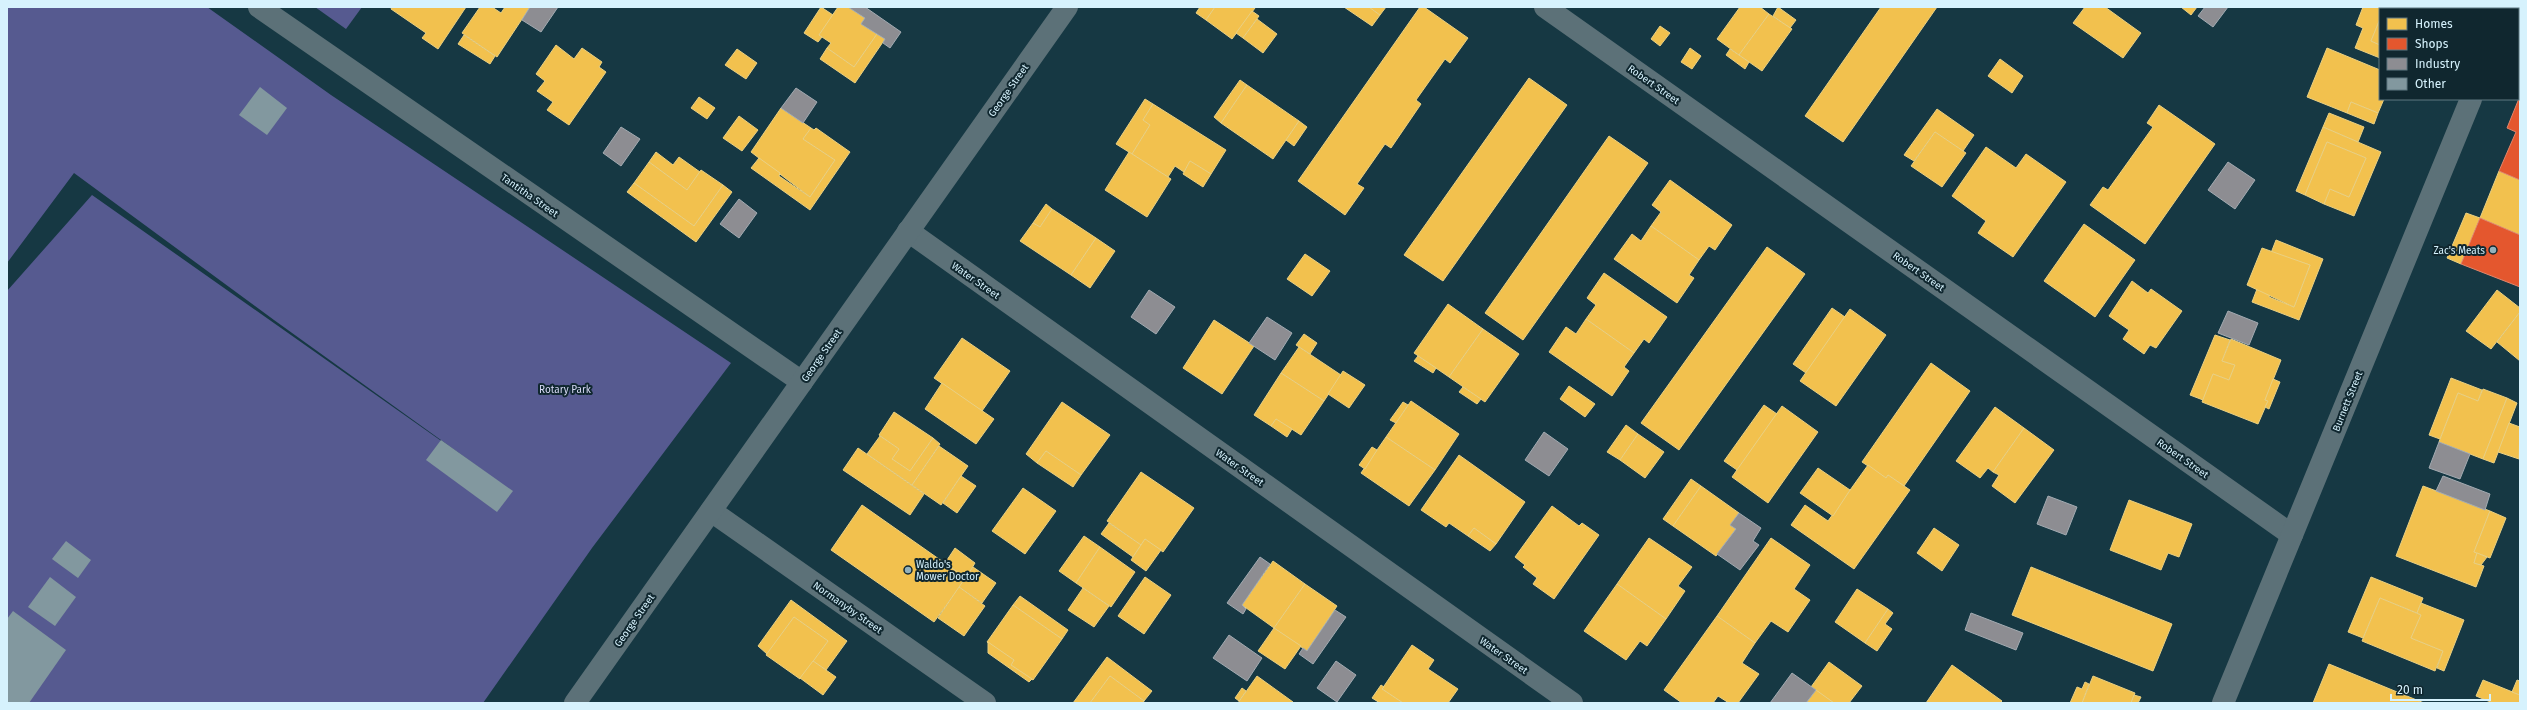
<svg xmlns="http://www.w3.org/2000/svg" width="2527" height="710" font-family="'Fira Sans',sans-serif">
	<rect width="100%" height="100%" fill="#163843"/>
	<g fill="#565a90">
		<polygon points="7,7 207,7 331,95 731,363 592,548 483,703 7,703 7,291 92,195 491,476 274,320 74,173 7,263"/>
		<polygon points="315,7 362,7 346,29"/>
	</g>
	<g fill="#f2c14e" stroke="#ead082">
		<polygon points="392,7 466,7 438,49 422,38 426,33 391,9"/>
		<polygon points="480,7 492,7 501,13 505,7 530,7 497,57 462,33"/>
		<polygon points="821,7 833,15 819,35 822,37 818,42 804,33"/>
		<polygon points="838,7 848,7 865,18 861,24 877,34 854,67 827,48 831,43 819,35"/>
		<polygon points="1200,7 1215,7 1206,20 1196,13"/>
		<polygon points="1215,7 1253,7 1255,8 1232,39 1206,20"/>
		<polygon points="1344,7 1369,7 1380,15 1372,26"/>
		<polygon points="1369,7 1386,7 1380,15"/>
		<polygon points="1420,7 1424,7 1468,38 1450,63 1445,59 1416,100 1421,104 1391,148 1385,144 1357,184 1364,188 1345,215 1298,181"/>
		<polygon points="1740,7 1760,7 1769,14 1739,55 1717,39"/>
		<polygon points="1778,7 1796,20 1790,28 1773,16"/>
		<polygon points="1881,7 1937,7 1843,142 1805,116"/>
		<polygon points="2085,7 2105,7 2141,33 2123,58 2073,23"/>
		<polygon points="2181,7 2197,7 2191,15"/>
		<polygon points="2363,7 2385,7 2380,9 2380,19 2371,41 2380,45 2380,58 2355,48 2363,28 2356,25"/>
		<polygon points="2407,7 2430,7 2429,9 2406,9"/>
		<polygon points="1252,11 1259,16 1243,38 1236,33"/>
		<polygon points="1769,14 1792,29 1762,71 1739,55"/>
		<polygon points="1257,19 1277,34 1263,53 1243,38"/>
		<polygon points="2380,19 2380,45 2371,41"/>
		<polygon points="1660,26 1670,33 1660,46 1651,39"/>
		<polygon points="877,34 885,39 855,83 820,59 827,48 854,67"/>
		<polygon points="464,35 495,56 490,64 458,44"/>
		<polygon points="556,45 574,59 582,48 602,62 599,67 606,72 569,125 547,110 553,102 537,91 545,81 536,74"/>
		<polygon points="1690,48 1701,56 1692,69 1681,62"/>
		<polygon points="2327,48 2380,70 2380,99 2384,99 2378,113 2351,102 2347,113 2307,97"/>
		<polygon points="737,49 757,63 746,79 725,65"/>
		<polygon points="1730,49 1749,62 1745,69 1726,55"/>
		<polygon points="2000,59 2023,76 2012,93 1988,76"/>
		<polygon points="1529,78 1567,105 1443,281 1404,255"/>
		<polygon points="1240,80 1247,85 1221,123 1214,117"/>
		<polygon points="1247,85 1299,121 1273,159 1221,123"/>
		<polygon points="699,97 715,108 707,119 691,108"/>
		<polygon points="1145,99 1153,104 1143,120 1150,125 1132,154 1116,144"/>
		<polygon points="2351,102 2378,113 2374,124 2347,113"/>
		<polygon points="1153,104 1226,150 1211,174 1190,161 1184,172 1175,166 1168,177 1132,154 1150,125 1143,120"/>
		<polygon points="2159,105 2215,144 2145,244 2090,205 2103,187 2108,190 2153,127 2147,123"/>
		<polygon points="781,108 811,128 803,139 835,160 810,197 751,152"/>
		<polygon points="1937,109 1974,135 1963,151 1935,132 1914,161 1904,155"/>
		<polygon points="2329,113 2364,127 2358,142 2323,127"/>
		<polygon points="739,116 758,130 742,151 723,138"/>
		<polygon points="1299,121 1307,127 1294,146 1286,140"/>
		<polygon points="2323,127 2381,152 2354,216 2324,204 2330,189 2349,197 2366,158 2327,142 2305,195 2296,191"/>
		<polygon points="811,128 814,130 816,128 850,152 810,210 751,168 759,158 780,173 779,176 810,197 835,160 803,139"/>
		<polygon points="1935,132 1966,153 1942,187 1911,166"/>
		<polygon points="1609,136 1648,163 1523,340 1485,313"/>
		<polygon points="2327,142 2366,158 2349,197 2330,189 2324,204 2305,195"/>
		<polygon points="1986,147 2016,168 2026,154 2066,182 2013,257 1978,233 1986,221 1952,196"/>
		<polygon points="656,152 673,165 679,157 700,172 687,190 649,162"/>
		<polygon points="1129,152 1171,179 1147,217 1105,190"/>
		<polygon points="1190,161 1211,174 1203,187 1183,174"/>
		<polygon points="649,162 687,190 701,170 723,185 694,226 634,183"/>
		<polygon points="2499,171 2520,180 2520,235 2480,218"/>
		<polygon points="1670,180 1732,225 1715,250 1709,246 1699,260 1651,226 1661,212 1652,205"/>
		<polygon points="634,183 694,226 723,185 732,192 696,242 627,192"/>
		<polygon points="1046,204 1052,209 1040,227 1033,223"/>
		<polygon points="1052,209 1096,238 1071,275 1020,241 1033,223 1040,227"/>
		<polygon points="2466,213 2480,218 2461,264 2447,258"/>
		<polygon points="2084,224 2135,260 2095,317 2044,281"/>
		<polygon points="1651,226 1699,260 1689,275 1694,278 1677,303 1614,259 1632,234 1641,241"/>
		<polygon points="1096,238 1115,251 1090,288 1071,275"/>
		<polygon points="2276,240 2323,259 2299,320 2252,302 2257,289 2270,294 2269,297 2294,307 2310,265 2271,253"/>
		<polygon points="1767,247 1805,274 1679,450 1641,423"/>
		<polygon points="2262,248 2310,265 2294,307 2247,285"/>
		<polygon points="1305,254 1330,271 1312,296 1287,279"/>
		<polygon points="1604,273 1667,317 1649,343 1644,339 1634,353 1586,319 1596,305 1587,298"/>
		<polygon points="2132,281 2148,293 2151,289 2182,311 2156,348 2150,345 2144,354 2123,339 2129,330 2109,316"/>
		<polygon points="2497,290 2520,308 2520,312 2491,349 2466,331"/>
		<polygon points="1448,304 1483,329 1449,377 1414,353"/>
		<polygon points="1832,308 1845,317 1806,373 1793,364"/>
		<polygon points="1850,309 1886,335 1836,406 1800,381"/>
		<polygon points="2520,312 2520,361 2497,342"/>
		<polygon points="1586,319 1634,353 1624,367 1629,371 1612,396 1549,352 1566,327 1576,334"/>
		<polygon points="1214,320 1254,346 1222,394 1183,368"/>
		<polygon points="1483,329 1519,354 1485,402 1449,377"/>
		<polygon points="1304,334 1317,343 1310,354 1296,345"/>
		<polygon points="2215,335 2230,340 2222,361 2235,365 2229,380 2213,374 2203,400 2190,395"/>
		<polygon points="962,338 1010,371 982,411 934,378"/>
		<polygon points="2231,339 2281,360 2265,400 2268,401 2258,424 2202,402 2213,374 2229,380 2235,365 2222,361"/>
		<polygon points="1299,347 1341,375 1324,401 1281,373"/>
		<polygon points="1418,356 1436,368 1433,373 1414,361"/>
		<polygon points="1931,363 1970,391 1904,486 1888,475 1886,478 1862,462"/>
		<polygon points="1343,371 1365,385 1349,408 1328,394"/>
		<polygon points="1281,373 1324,401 1301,435 1276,419 1271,426 1254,415"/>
		<polygon points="2451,378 2482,390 2478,401 2458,393 2440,439 2429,435"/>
		<polygon points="2273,379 2280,382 2269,409 2265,407 2268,401 2265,400"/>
		<polygon points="942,383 994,419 976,444 925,409"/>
		<polygon points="1569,386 1595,404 1585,417 1560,399"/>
		<polygon points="1463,387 1481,399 1477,404 1459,392"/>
		<polygon points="2483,389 2507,398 2483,459 2439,442 2458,393 2478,401"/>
		<polygon points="2507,398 2517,403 2494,463 2483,459"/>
		<polygon points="1411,401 1459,434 1435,470 1386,437"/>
		<polygon points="1062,402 1110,435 1081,475 1046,451 1037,463 1026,454"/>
		<polygon points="1403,402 1408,405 1396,423 1390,420"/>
		<polygon points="1764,405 1777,414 1737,470 1724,461"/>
		<polygon points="1782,406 1818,432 1768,503 1732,477"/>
		<polygon points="1995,407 2024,428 1993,472 1988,468 1980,478 1956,461"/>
		<polygon points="894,412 933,438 910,471 892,459 899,449 879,435"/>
		<polygon points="1276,419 1292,429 1287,437 1271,426"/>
		<polygon points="2509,423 2520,427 2519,459 2498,452"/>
		<polygon points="1626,425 1638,434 1620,460 1607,452"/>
		<polygon points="2024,428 2054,450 2015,503 1992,486 1999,475 1993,472"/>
		<polygon points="1638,434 1664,452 1645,478 1620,460"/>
		<polygon points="880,436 899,449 892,459 910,471 933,438 940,444 912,485 867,454"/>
		<polygon points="1386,437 1435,470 1409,506 1361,473"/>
		<polygon points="939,446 968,466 941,505 912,485"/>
		<polygon points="1372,447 1377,450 1365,469 1359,465"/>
		<polygon points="858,448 924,494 910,515 843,470"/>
		<polygon points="1046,451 1081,475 1073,487 1037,463"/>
		<polygon points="1459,455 1525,502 1496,544 1474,528 1468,536 1449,523 1446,527 1421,510"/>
		<polygon points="1868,465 1886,478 1888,475 1910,490 1854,569 1791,525 1805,505 1828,521"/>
		<polygon points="1818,468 1850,490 1833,516 1800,493"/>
		<polygon points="1141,472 1194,508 1163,552 1145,539 1141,545 1107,521"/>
		<polygon points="961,476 976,486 957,513 943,503"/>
		<polygon points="1691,479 1701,486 1673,526 1663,519"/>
		<polygon points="1701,486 1739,513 1730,525 1736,529 1716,556 1673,526"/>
		<polygon points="2423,486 2490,511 2474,552 2477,553 2474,563 2484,566 2476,587 2396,556"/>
		<polygon points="1023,488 1056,511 1025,554 992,531"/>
		<polygon points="2129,500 2192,524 2179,557 2168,553 2161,570 2110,550"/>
		<polygon points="862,505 966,578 934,622 831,550"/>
		<polygon points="1552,506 1579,526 1582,523 1599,535 1554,599 1533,584 1537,578 1523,567 1525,565 1515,557"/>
		<polygon points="2490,511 2506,518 2490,558 2474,552"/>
		<polygon points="1109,523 1141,545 1133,557 1101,534"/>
		<polygon points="1474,528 1496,544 1490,551 1468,536"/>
		<polygon points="1934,528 1959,545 1942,571 1917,553"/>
		<polygon points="1084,536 1100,547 1076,583 1059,571"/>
		<polygon points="1649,538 1692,567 1678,586 1685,591 1666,619 1617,584"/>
		<polygon points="1771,538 1810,565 1794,589 1810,600 1788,632 1771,621 1755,643 1717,616"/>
		<polygon points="1145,539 1161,550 1146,571 1131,560"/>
		<polygon points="1100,547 1135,572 1111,607 1076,583"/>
		<polygon points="955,548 975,563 966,578 945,563"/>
		<polygon points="2477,553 2487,557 2481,565 2474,563"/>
		<polygon points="1273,561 1305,584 1274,628 1242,605"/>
		<polygon points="973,567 996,583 982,603 959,587"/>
		<polygon points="2031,567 2172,624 2153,671 2012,615"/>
		<polygon points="1145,577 1171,595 1144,634 1118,616"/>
		<polygon points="2371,577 2423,598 2417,613 2380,598 2363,638 2348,632"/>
		<polygon points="1305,584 1337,606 1307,651 1274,628"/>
		<polygon points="1617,584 1666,619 1647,646 1640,641 1626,660 1584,631"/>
		<polygon points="959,587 985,606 964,636 938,618"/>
		<polygon points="1083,588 1109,606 1094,627 1068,610"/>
		<polygon points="1857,589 1888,609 1865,643 1835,622"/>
		<polygon points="1020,596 1068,630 1062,639 1013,605"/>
		<polygon points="2380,598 2421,615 2411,638 2443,651 2435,671 2362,641"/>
		<polygon points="791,600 847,641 826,670 813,661 828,641 794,617 767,654 758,646"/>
		<polygon points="2421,603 2464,620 2444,671 2437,668 2443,651 2411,638 2421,615 2417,613"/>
		<polygon points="1013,605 1062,639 1033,680 1011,665 1014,660 987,642"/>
		<polygon points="1888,609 1893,613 1885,624 1892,629 1877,651 1865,643"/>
		<polygon points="1717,616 1755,643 1742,663 1759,674 1738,703 1729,703 1718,696 1713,703 1682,703 1664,690"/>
		<polygon points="794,617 828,641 800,679 766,655"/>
		<polygon points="1274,628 1301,646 1285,669 1258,651"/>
		<polygon points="988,642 1014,660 1011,665 1032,679 1029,682 988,653"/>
		<polygon points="1412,645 1434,660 1428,669 1458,689 1448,703 1403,703 1382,689"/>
		<polygon points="1107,657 1152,691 1144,701 1110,676 1090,703 1073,703"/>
		<polygon points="813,661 836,677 823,695 800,678"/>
		<polygon points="1829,662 1862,686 1849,703 1834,703 1811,687"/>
		<polygon points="2329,664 2424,703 2313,703"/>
		<polygon points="1952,665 2002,701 2000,703 1926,703"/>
		<polygon points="1110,676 1144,701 1143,703 1090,703"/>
		<polygon points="1257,676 1293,702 1293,703 1238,703"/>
		<polygon points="2093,676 2135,693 2131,703 2082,703"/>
		<polygon points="2483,680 2520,695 2520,703 2493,703 2476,696"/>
		<polygon points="2517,680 2520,681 2520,695 2512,692"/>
		<polygon points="2085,682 2089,684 2082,703 2070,703 2077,687 2082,689"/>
		<polygon points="1381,685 1384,687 1382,689 1403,703 1380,703 1372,698"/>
		<polygon points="1242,688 1246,691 1239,701 1235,698"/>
		<polygon points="1816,690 1834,703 1806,703"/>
		<polygon points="2134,695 2141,697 2138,703 2131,703"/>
	</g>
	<g fill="#e4572e" stroke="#e0866c">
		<polygon points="2520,96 2520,180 2499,171 2516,132 2507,128"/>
		<polygon points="2480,218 2520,235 2520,287 2461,264"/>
	</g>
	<g fill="#8d8d92" stroke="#a3abb2">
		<polygon points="530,7 558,7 541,32 522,20"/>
		<polygon points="848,7 865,7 901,32 890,48 883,43 885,39 861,24 865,18"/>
		<polygon points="2205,7 2228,7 2213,27 2198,16"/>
		<polygon points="796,88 817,102 803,123 781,108"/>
		<polygon points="621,127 640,139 621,166 603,153"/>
		<polygon points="2228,162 2255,180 2235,209 2208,190"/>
		<polygon points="739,199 757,213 739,238 720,224"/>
		<polygon points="1149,290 1175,307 1156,334 1131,317"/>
		<polygon points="2228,311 2258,323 2249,345 2218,333"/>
		<polygon points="1267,317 1292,333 1275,360 1249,343"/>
		<polygon points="1544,432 1568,449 1549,476 1525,460"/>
		<polygon points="2439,442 2470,454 2460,479 2429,468"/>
		<polygon points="2443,476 2490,494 2485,510 2436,491"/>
		<polygon points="2048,496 2077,507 2066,535 2037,524"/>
		<polygon points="1739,513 1761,528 1753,541 1759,545 1740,570 1717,554 1736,529 1730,525"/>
		<polygon points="1260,557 1270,564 1242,605 1246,609 1243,614 1227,603"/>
		<polygon points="1335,610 1346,617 1313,664 1299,654 1303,648 1307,651"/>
		<polygon points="1971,613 2023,633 2016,650 1965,630"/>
		<polygon points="1229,635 1262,658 1247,681 1213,658"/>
		<polygon points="1336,661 1356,675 1337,702 1317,688"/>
		<polygon points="1792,673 1816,690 1806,703 1770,703"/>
	</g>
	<g fill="#82989f">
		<polygon points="260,87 287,108 267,135 239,115"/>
		<polygon points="441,440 513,491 497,512 426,460"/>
		<polygon points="66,541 91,560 78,578 52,559"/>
		<polygon points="50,577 76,597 55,626 28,607"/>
		<polygon points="13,611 66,650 29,703 7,703 7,619"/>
	</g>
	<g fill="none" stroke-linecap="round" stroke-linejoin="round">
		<g stroke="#5c7178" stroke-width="22">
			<polyline points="259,7 802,382"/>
			<polyline points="1545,7 2292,535"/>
			<polyline points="2518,17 2520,18"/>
			<polyline points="908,231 1572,703"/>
			<polyline points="711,511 985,703"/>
			<polyline points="575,703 1067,7"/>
			<polyline points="2223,703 2471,99"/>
		</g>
	</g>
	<g fill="#93b1bc" stroke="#10272f" stroke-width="1.5">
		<circle cx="2493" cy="250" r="4"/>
		<circle cx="908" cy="570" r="4"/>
	</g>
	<g text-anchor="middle" stroke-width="4" stroke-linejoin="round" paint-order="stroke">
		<g font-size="10" fill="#d6f2fd" stroke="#10272f">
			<text transform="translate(1654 84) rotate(35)" y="4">Robert Street</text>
			<text transform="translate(1008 90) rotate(-55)" y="4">George Street</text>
			<text transform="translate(530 195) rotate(35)" y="4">Tantitha Street</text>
			<text transform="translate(1919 271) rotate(35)" y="4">Robert Street</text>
			<text transform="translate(976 280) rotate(35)" y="4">Water Street</text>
			<text transform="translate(821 355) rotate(-55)" y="4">George Street</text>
			<text transform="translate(2347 401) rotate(-68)" y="4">Burnett Street</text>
			<text transform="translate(2183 458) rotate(35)" y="4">Robert Street</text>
			<text transform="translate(1240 467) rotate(35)" y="4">Water Street</text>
			<text transform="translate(848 607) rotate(35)" y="4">Normanyby Street</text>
			<text transform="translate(634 620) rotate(-55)" y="4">George Street</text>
			<text transform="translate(1504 655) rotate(35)" y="4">Water Street</text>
		</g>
		<g font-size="10" fill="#d6f2fd" stroke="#10272f" text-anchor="end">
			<text x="2485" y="254">Zac's Meats</text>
			<text x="916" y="568" text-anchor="start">Waldo's<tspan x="916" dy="12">Mower Doctor</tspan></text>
		</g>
		<g font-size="10" fill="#d8daf5" stroke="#10272f">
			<text x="565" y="393">Rotary Park</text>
		</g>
	</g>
	<rect width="2527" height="710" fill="none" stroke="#d6f2fd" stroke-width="16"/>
	<rect x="2379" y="8" width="140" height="92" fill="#10272f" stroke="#5f7881"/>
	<rect x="2387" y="18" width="20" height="12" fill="#f2c14e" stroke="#5f7881"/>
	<text x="2415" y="28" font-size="12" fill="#d6f2fd">Homes</text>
	<rect x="2387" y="38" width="20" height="12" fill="#e4572e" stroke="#5f7881"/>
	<text x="2415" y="48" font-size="12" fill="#d6f2fd">Shops</text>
	<rect x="2387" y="58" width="20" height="12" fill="#8d8d92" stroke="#5f7881"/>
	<text x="2415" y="68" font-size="12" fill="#d6f2fd">Industry</text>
	<rect x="2387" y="78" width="20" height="12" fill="#82989f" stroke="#5f7881"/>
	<text x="2415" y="88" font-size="12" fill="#d6f2fd">Other</text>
	<path d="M2391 694v6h99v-6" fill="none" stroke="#d6f2fd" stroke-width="2"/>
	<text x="2397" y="694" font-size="12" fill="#d6f2fd" stroke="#10272f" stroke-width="3" paint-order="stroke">20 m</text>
</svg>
